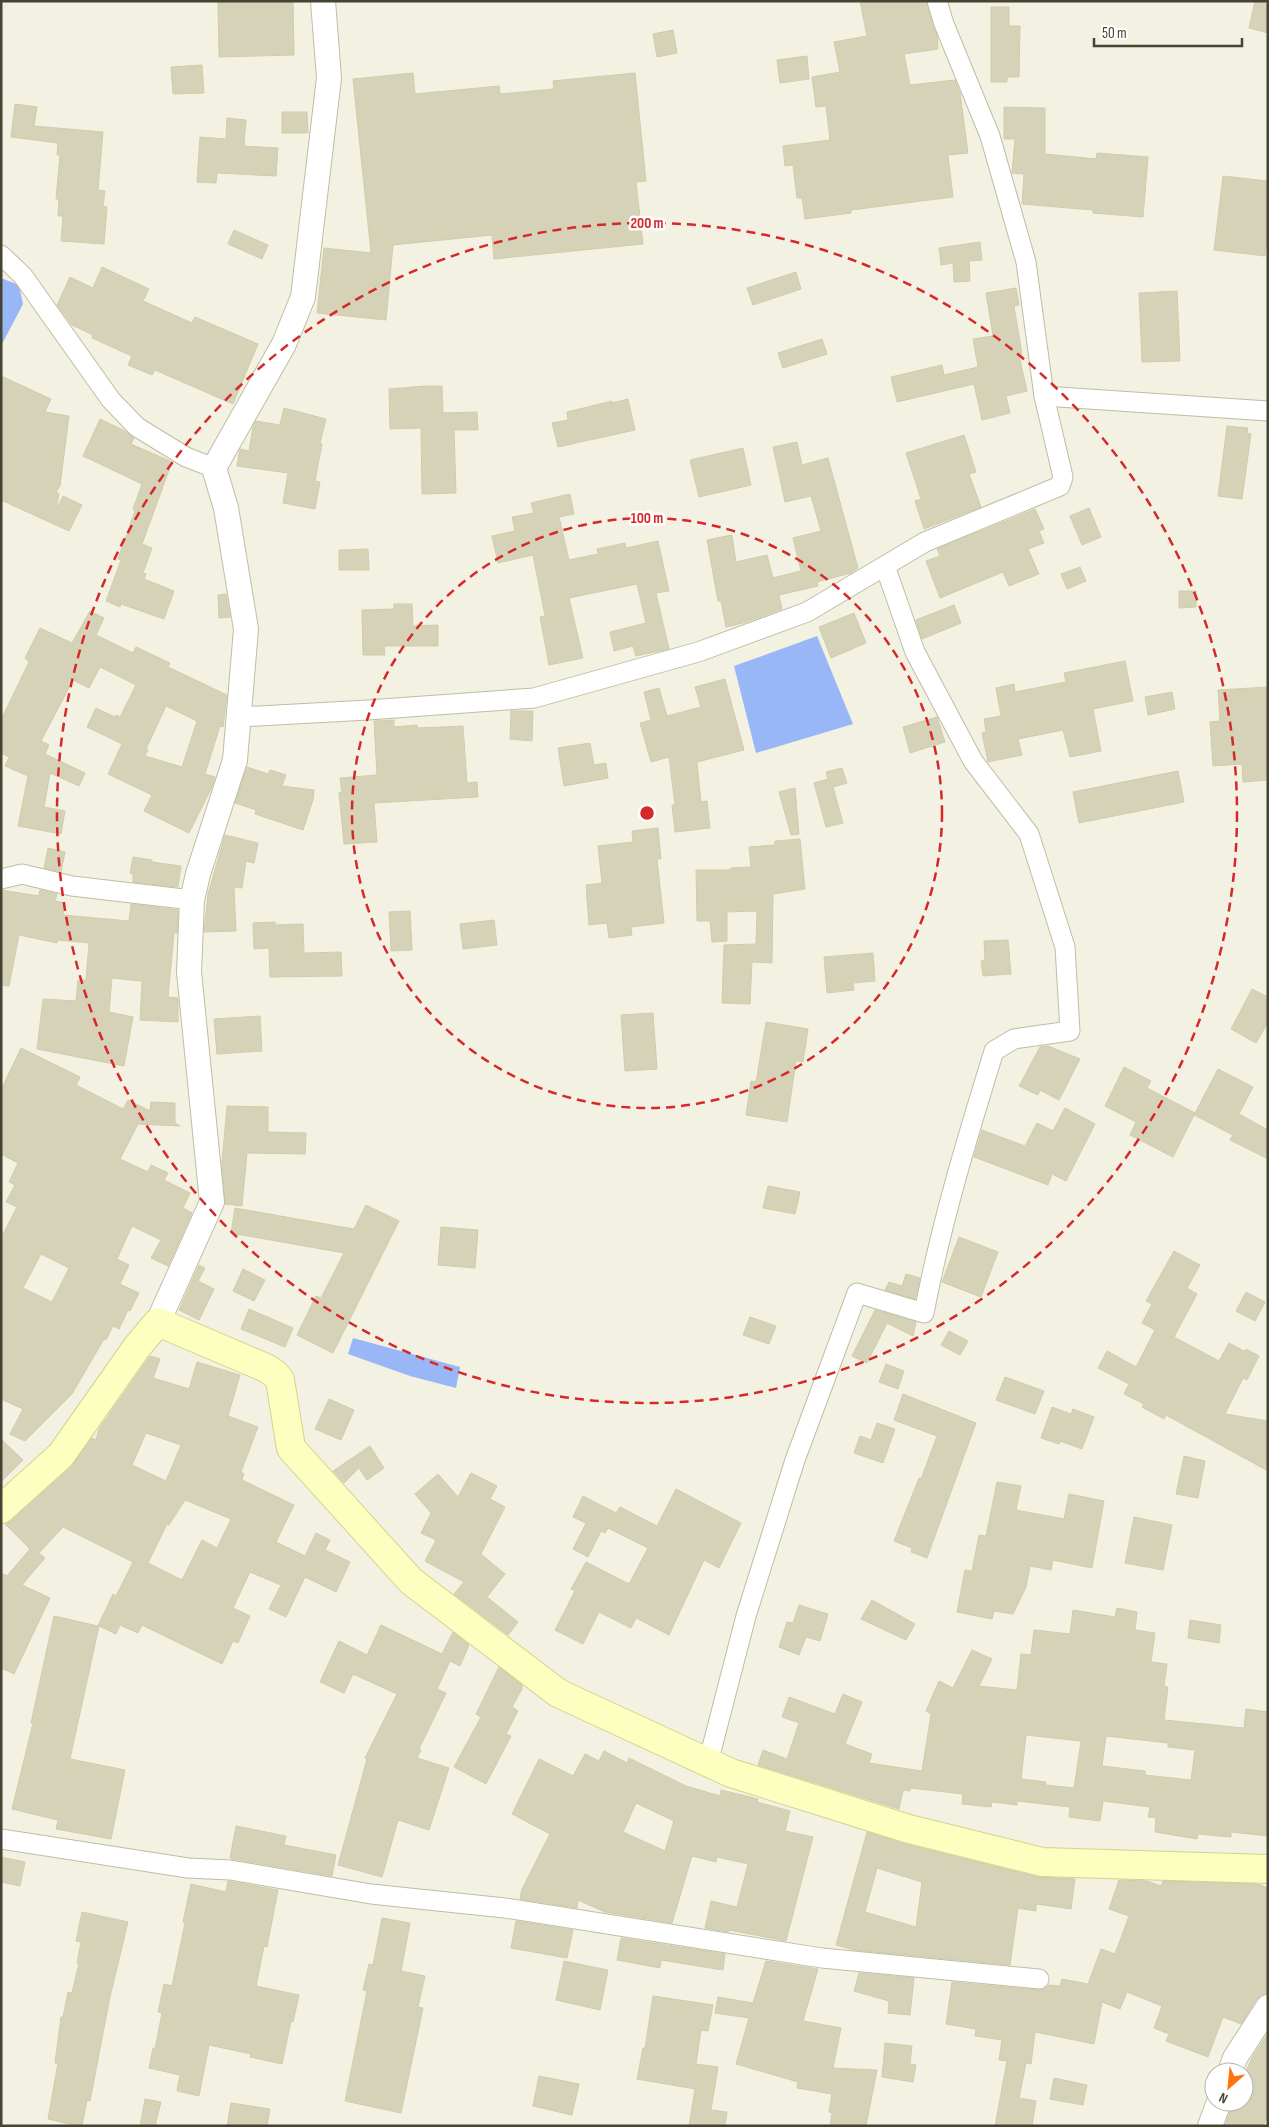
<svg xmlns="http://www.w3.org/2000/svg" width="1269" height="2127" font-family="'Sofia Sans Condensed',sans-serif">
	<rect width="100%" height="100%" fill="#f3f2e2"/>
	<g fill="#99b6f6">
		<polygon points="1,278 19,285 23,304 1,346"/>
		<polygon points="817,636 853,724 756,753 734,666"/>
		<polygon points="353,1338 460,1367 456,1388 410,1376 348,1354"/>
	</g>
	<g fill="#d5d2b7" stroke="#d1ccaa" fill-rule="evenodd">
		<polygon points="293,1 294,55 219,57 218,2"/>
		<polygon points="860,1 926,1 937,36 938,49 904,54 910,85 955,80 960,93 968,153 948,155 953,197 851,210 851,213 805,219 802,198 797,198 793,165 785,166 783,146 830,140 826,106 816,107 812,77 840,72 834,42 867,36"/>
		<polygon points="1255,1 1268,1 1268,33 1249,28"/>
		<polygon points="991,7 1009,7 1009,26 1020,26 1019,77 1007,77 1007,82 991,82"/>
		<polygon points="673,30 677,53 657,57 653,34"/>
		<polygon points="807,56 809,79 780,83 777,60"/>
		<polygon points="202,65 204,93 173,94 171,67"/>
		<polygon points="413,73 415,94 499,86 500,94 554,89 553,81 635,73 646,181 636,182 643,244 494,259 492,235 393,245 386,320 317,313 324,248 371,253 353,79"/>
		<polygon points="15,104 37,107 34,126 103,132 98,190 105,191 103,206 107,207 104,244 61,241 63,216 58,216 59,199 56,199 60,155 57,155 58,143 11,137"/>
		<polygon points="1004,107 1045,108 1045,154 1096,159 1097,153 1148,157 1143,217 1093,213 1093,210 1022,204 1024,174 1012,173 1015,139 1004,139"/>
		<polygon points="282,112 307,112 308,133 282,133"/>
		<polygon points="227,118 246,120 244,146 278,148 276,176 217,173 216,183 197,182 200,137 226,139"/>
		<polygon points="1223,176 1268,181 1268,232 1265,256 1214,250"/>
		<polygon points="234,230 268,245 262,259 228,244"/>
		<polygon points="980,242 982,260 969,261 970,281 954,282 953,263 941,265 939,248"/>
		<polygon points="102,267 149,289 143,301 192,323 195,317 258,344 233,404 155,370 152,375 128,365 132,356 92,338 93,335 72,325 57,305 70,277 93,288"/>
		<polygon points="796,272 801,289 753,305 747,288"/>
		<polygon points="1016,288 1019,305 1014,306 1022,354 1019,355 1027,391 1006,396 1010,413 982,420 974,384 897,402 891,377 942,365 944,375 978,367 973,339 993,336 986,293"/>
		<polygon points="1177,291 1180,361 1142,362 1139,293"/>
		<polygon points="822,339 827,354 783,368 778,353"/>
		<polygon points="1,376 51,399 45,412 69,416 60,486 56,492 59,494 56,510 63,496 82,505 69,531 1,500"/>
		<polygon points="425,386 442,386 443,413 477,412 478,430 454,430 456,493 422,494 421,428 390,429 389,389"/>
		<polygon points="628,399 635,430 558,447 552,423 568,420 567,412 612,401 612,403"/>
		<polygon points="284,408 326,419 320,443 322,444 315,481 320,482 315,509 283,503 288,473 237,466 240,449 249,451 253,427 256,421 280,425"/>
		<polygon points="100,419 125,431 134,438 131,444 172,462 142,544 152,548 143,573 146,574 144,579 174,591 164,619 121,604 120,607 106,601 121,560 118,559 135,511 133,509 142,484 83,456"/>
		<polygon points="1227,426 1248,428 1247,433 1251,434 1242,499 1218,496"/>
		<polygon points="964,435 976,472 969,474 981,507 924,529 915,501 921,499 906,453"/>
		<polygon points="797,442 802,465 828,458 858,568 851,573 817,582 818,586 779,595 782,609 743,623 726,627 721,601 718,601 707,540 732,535 736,562 767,555 773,578 801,571 793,538 821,531 811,496 785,502 773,447"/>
		<polygon points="743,448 751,485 699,497 690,460"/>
		<polygon points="570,494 574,514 559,517 569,560 598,554 597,549 625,543 626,548 658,541 669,591 656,593 669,649 636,656 633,646 614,651 610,632 646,623 637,584 569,598 583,658 549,665 540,617 545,616 533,555 498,563 492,536 515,531 512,517 534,513 531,503"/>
		<polygon points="1089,508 1101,537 1082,545 1070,516"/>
		<polygon points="1035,509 1044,529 1039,531 1044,543 1028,549 1039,574 1009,586 1003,572 940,598 926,561 940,556 937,549"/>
		<polygon points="368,549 369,570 339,570 339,550"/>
		<polygon points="1080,567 1086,581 1067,589 1061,574"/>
		<polygon points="1179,591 1196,591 1196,607 1179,608"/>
		<polygon points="226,594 230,617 219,618 218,595"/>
		<polygon points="394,604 412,604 413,626 438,625 438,646 384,646 385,655 363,655 362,610 394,609"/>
		<polygon points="954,605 961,623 922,639 916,620"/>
		<path d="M90,611L104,618L96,635L133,653L136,647L170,663L168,667L227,695L223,727L220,726L205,774L215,777L211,789L189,833L144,811L152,795L108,774L122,744L87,727L96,708L115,717L116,715L120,717L136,685L100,667L89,688L73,680L41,741L49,745L45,754L85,773L79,786L50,773L44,807L65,811L61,834L18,826L28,776L5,766L9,757L1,753V720L29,662L25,658L40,628L72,643ZM166,706L197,721L182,767L145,756L148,750L146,749Z"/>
		<polygon points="854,613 866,643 831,658 819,627"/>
		<polygon points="1125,661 1133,701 1093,709 1101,751 1070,757 1063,730 1018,739 1022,755 988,762 982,733 986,732 984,719 1001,716 996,688 1014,684 1015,692 1066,682 1064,673"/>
		<polygon points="725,679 744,750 697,762 701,802 707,801 710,828 675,832 672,805 675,805 669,757 651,762 640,723 651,720 644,692 659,688 667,716 701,707 695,687"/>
		<polygon points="1268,687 1268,780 1243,782 1242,764 1213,766 1210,722 1220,721 1218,690"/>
		<polygon points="1172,692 1175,709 1148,715 1145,697"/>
		<polygon points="511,711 533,711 532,741 510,739"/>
		<polygon points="937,717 945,742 910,753 903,727"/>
		<polygon points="394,720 394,727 417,725 418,728 463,726 467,783 477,782 478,797 374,803 377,842 344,844 339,792 342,793 340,778 377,775 374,721"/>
		<polygon points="590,743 594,765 606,763 608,778 564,786 558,748"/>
		<polygon points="247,767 268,774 270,770 286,775 282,786 314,790 313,800 303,830 255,814 256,810 235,803"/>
		<polygon points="842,768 847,783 833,787 843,823 826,827 814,783 828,779 826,772"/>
		<polygon points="1178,771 1184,802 1079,823 1073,792"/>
		<polygon points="795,788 799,834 791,835 779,792"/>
		<polygon points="658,828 661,859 657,859 664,923 631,927 632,935 609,938 607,923 589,925 586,885 602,883 598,846 633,842 632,831"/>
		<polygon points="225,835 258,843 254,863 246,861 242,888 234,887 236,931 204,932 208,894"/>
		<polygon points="800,839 805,889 773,894 772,963 752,962 750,1004 722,1003 724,945 756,944 757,911 727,912 727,941 712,942 710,921 697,921 696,870 731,870 731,868 751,867 749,847 775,845 775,841"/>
		<polygon points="48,848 65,852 61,872 44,868"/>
		<polygon points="133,857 152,860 152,862 181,866 178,887 133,882 133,874 130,873"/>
		<polygon points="1,890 39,896 40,890 57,894 55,901 65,903 63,915 129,921 131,904 178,910 177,933 174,933 168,997 178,998 178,1022 140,1020 142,981 112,978 109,1012 133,1017 124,1066 37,1049 43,999 76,1001 78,980 86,980 89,943 58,940 57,943 19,935 9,986 1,985"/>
		<polygon points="410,911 412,950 391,951 389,912"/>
		<polygon points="494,920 497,945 463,949 460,924"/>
		<polygon points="275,922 275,925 303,924 304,953 341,952 342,976 270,977 269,948 254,949 253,923"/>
		<polygon points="1008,940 1011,974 983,976 981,961 985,960 984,941"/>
		<polygon points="873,953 875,981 853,983 854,990 827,993 824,957"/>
		<polygon points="1252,989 1268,997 1268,1022 1256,1043 1231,1029"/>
		<polygon points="653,1013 657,1069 625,1071 621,1015"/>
		<polygon points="260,1016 262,1051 217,1054 214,1019"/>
		<polygon points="766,1022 808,1029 803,1062 796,1061 787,1122 746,1115 751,1081 756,1082"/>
		<polygon points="1048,1046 1080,1059 1059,1100 1040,1090 1038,1095 1019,1086 1040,1047"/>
		<path d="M21,1048L80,1077L76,1085L123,1109L128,1100L150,1111L151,1102L175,1103V1123L180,1126L138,1124L120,1159L148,1172L151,1165L168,1173L164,1180L190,1193L183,1208L192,1213L168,1266L151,1258L161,1240L132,1226L117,1259L129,1265L120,1284L139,1293L130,1311L128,1310L119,1329L113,1326L106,1340L104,1339L72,1394L25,1441L10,1434L23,1409L1,1399V1238L17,1207L6,1202L15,1185L9,1182L18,1163L1,1154V1090ZM41,1254L69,1268L52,1302L23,1288Z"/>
		<polygon points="1124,1067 1151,1081 1147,1088 1195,1113 1173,1157 1130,1135 1136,1122 1105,1106"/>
		<polygon points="1218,1069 1253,1087 1239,1114 1268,1130 1268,1159 1230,1140 1233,1135 1194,1115"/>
		<polygon points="227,1106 268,1107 268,1132 306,1133 305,1154 247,1153 242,1206 225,1204 222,1162"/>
		<polygon points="1065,1108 1095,1124 1066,1181 1052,1174 1048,1185 974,1157 982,1130 1025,1146 1037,1123 1053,1131"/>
		<polygon points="768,1186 800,1192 795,1214 763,1208"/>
		<polygon points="366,1205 399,1221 333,1353 297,1335 316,1296 321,1298 344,1253 231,1233 235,1208 354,1229"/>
		<polygon points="441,1227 478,1230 475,1268 438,1265"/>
		<polygon points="959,1237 998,1252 981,1297 942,1282"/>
		<polygon points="1174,1251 1200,1265 1187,1288 1197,1294 1174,1337 1219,1361 1229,1343 1244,1351 1246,1349 1259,1356 1247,1380 1243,1378 1225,1414 1268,1421 1268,1471 1166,1415 1164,1419 1142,1407 1144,1404 1124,1394 1129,1384 1098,1368 1107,1351 1136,1367 1155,1330 1142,1323 1152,1304 1146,1301"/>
		<polygon points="199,1265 205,1268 198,1281 214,1289 199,1320 179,1310"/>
		<polygon points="243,1269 265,1280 254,1301 233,1291"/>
		<polygon points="906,1274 920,1278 915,1299 885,1290 889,1282 902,1286"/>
		<polygon points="1246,1292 1265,1302 1255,1321 1236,1311"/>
		<polygon points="249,1309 293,1328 285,1347 241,1329"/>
		<polygon points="875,1310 916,1322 913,1336 887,1323 867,1363 852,1356"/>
		<polygon points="750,1317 776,1326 769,1344 743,1335"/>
		<polygon points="949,1331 968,1341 960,1355 941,1345"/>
		<path d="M150,1356L160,1359L153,1378L189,1389L197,1362L240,1375L228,1416L258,1427L241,1472L244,1474L242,1480L294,1505L276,1542L305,1556L316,1533L330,1540L325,1550L350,1562L336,1592L305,1577L286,1617L269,1609L281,1585L250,1572L233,1608L250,1616L238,1643L233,1641L222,1664L142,1625L138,1633L120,1625L116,1634L99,1626L70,1759L125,1770L111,1839L56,1829L58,1820L12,1809L33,1723H31L54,1616L98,1626L113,1594L116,1596L133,1562L63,1527L39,1553L45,1558L22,1585L50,1598L14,1674L1,1668V1573L7,1576L30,1549L5,1524L11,1521L71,1467L92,1438L96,1440L99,1429ZM146,1433L181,1445L166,1481L132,1465ZM185,1500L231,1519L217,1548L202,1540L182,1580L148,1563L167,1524L169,1525Z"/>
		<polygon points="886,1364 904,1371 898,1389 879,1382"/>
		<polygon points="1005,1377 1044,1391 1035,1414 996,1400"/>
		<polygon points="903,1394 976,1423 927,1558 911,1552 912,1548 894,1541 919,1478 921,1479 937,1436 894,1420"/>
		<polygon points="329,1399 354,1410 341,1440 315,1429"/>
		<polygon points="1052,1407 1071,1414 1073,1409 1094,1417 1082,1449 1060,1441 1059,1444 1041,1438"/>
		<polygon points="877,1423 895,1429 883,1463 854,1453 860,1436 871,1440"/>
		<polygon points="1,1439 23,1460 1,1482"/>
		<polygon points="370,1446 384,1468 367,1480 359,1468 344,1483 333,1471"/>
		<polygon points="1184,1456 1205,1461 1198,1498 1176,1494"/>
		<polygon points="471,1473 497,1486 490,1499 505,1507 481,1554 505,1574 487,1597 518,1622 508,1635 454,1594 464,1582 425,1561 436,1540 421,1533 431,1513 415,1494 438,1474 458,1497"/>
		<polygon points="997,1482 1021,1486 1016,1510 1064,1519 1069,1494 1104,1501 1092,1568 1053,1560 1051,1570 1030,1566 1026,1587 1013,1614 994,1611 992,1619 957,1612 965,1570 972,1571 979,1535 986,1536"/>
		<polygon points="676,1489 741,1523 719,1568 704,1560 669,1635 636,1618 631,1628 599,1612 583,1644 555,1630 575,1591 571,1589 586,1562 629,1584 648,1548 608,1528 605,1533 601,1531 588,1557 573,1549 586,1523 573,1517 583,1496 616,1513 620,1507 657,1526"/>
		<polygon points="1134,1517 1172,1525 1163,1570 1125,1563"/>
		<polygon points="872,1600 915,1624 906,1640 861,1619"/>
		<polygon points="799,1605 828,1614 820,1641 806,1637 799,1655 779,1647 787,1622 793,1623"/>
		<path d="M1117,1608L1137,1612L1135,1630L1155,1633L1151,1662L1167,1664L1164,1686L1168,1687L1164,1720L1244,1728L1246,1709L1268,1712V1836L1231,1832V1837L1198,1834L1197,1839L1155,1832L1156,1818L1148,1817L1150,1807L1103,1801L1100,1821L1069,1817L1070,1807L1017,1801V1805L992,1802L991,1807L962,1804L963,1794L910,1788V1791L903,1790L899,1809L758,1765L763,1750L787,1759L799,1723L782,1717L789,1697L835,1714L843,1694L862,1702L845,1744L872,1754L869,1763L922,1771L931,1714L926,1711L939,1681L953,1688L972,1650L992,1659L979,1686L1017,1690L1021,1654L1031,1655L1034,1630L1070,1634L1073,1610L1115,1617ZM1026,1735L1081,1741L1074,1788L1045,1785L1046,1782L1021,1779ZM1106,1736L1168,1743V1747L1195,1750L1191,1780L1145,1775V1771L1102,1766Z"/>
		<polygon points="1190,1620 1221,1625 1219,1643 1188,1638"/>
		<polygon points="381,1625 442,1654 453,1632 469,1645 460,1666 450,1661 437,1689 446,1693 419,1749 421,1750 417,1758 449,1768 429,1830 398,1820 382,1877 338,1865 367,1759 365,1758 397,1694 353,1674 344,1693 320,1682 339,1641 367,1655"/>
		<polygon points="499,1667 522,1685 522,1689 512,1707 518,1711 506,1734 511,1736 486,1784 454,1767 481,1717 476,1714"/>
		<path d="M604,1751L627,1763L629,1758L686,1786L720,1796L721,1790L758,1799L757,1802L790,1811L785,1831L813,1837L786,1941L729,1930L728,1932L705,1928L711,1901L737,1907L748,1864L717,1857L716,1862L692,1856L672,1923L605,1912L578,1900L577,1908L520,1899L522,1889L550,1834L512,1814L539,1759L573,1776L585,1754L599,1761ZM636,1803L674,1821L665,1851L623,1832Z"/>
		<polygon points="236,1826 286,1836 284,1845 336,1855 332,1876 232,1859 230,1858"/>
		<path d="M867,1832L905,1844L1038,1877L1075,1879L1071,1909L1036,1904V1911L1018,1908L1010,1965L854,1950L836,1945ZM877,1868L922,1882L916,1927L865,1912Z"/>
		<polygon points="1,1857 25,1862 20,1886 1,1882"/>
		<polygon points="1119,1880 1147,1881 1161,1886 1163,1881 1258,1884 1268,1888 1268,1993 1261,1995 1256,2000 1241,2024 1223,2017 1208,2057 1166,2041 1169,2034 1154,2028 1162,2006 1127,1992 1120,2009 1102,2002 1094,2044 1035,2032 1031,2064 1026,2063 1019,2098 1036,2101 1032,2126 995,2126 1007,2061 999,2060 1002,2040 975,2036 976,2029 946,2024 952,1982 1038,1990 1044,1989 1049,1985 1060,1986 1062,1979 1088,1984 1101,1949 1115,1954 1129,1916 1109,1909"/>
		<polygon points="228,1881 278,1890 267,1947 264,1946 256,1986 299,1995 293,2022 291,2021 282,2064 250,2057 251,2054 209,2045 199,2096 177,2091 180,2075 149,2068 153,2048 155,2049 162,2013 158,2012 164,1984 172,1986 185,1923 183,1922 191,1884 226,1892"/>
		<polygon points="82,1912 128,1922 110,1997 90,2101 87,2100 82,2126 78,2126 48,2119 58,2063 55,2063 61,2017 63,2017 68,1992 72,1993 79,1963 77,1963 81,1942 76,1941"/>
		<polygon points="382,1918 410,1923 401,1971 425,1976 418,2007 423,2008 401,2113 345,2101 367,1991 363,1990 369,1964 373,1965"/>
		<polygon points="516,1921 573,1930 567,1958 511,1948"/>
		<polygon points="621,1938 725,1954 723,1970 661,1960 660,1968 617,1960"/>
		<polygon points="564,1961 608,1970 600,2010 556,2000"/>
		<polygon points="766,1961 818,1969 803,2021 841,2028 833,2068 877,2070 866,2126 830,2126 832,2113 829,2112 832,2094 797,2088 798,2082 736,2064 749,2018 715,2013 718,1997 753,2003"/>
		<polygon points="859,1973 914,1978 910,2015 888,2013 889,2001 854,1991"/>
		<polygon points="653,1996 713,2005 708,2031 701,2030 696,2064 718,2067 711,2110 727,2112 725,2126 689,2126 695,2089 637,2079 643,2048 645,2048"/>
		<polygon points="1268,2033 1268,2115 1263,2126 1225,2126 1233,2102 1244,2102 1244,2075 1253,2056"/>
		<polygon points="885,2043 912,2046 910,2064 916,2065 913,2082 882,2077"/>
		<polygon points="539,2076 579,2084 572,2115 533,2106"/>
		<polygon points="1054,2078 1087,2085 1083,2105 1050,2099"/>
		<polygon points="145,2099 161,2102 155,2126 140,2126"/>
		<polygon points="231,2103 270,2109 267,2126 227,2126"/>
	</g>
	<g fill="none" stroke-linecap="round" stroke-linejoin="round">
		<defs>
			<g id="minor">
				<polyline points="937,1 944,24 990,136 1026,262 1044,396 1268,411"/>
				<polyline points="1,255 23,276 111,400 137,427 186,457 214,468"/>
				<polyline points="239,717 368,710 534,698 698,652 807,612 925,542 1060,486 1063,477 1044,396"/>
				<polyline points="1,879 22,874 72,886 192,900"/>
				<path d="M708,1763L746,1616L795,1460L857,1293L924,1313C941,1224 967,1138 994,1051L1014,1039L1070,1031L1065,947L1029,834L973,761L915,652L885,566"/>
				<polyline points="1,1839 188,1868 230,1870 371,1894 505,1908 822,1958 1039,1979"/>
			</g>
			<g id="tertiary">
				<polyline points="158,1322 212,1202 189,972 192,900 198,874 235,760 246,629 226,508 214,468 284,344 303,297 329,78 323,1"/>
				<polyline points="1230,2072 1235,2058 1268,2007"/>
				<polyline points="1210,2126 1219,2102"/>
			</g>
			<polyline id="secondary" points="1,1509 61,1455 137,1347 158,1322 266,1368 275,1374 280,1380 291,1448 411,1581 558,1693 731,1773 909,1829 1042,1862 1268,1869"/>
		</defs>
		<use href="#minor" stroke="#bfbda4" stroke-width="21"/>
		<use href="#tertiary" stroke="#bfbda4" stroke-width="26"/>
		<use href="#secondary" stroke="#d2d38c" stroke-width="30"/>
		<use href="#minor" stroke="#fff" stroke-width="19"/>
		<use href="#tertiary" stroke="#fff" stroke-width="24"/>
		<use href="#secondary" stroke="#fdffc0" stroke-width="28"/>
	</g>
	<g fill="none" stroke="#d62828" stroke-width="2.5" stroke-dasharray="9 6">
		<circle cx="647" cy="813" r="295"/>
		<circle cx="647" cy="813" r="590"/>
	</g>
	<circle cx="647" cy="813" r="8" fill="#d62828" stroke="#fff" stroke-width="2.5"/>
	<g font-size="15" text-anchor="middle" font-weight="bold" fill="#d62828" stroke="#fff" stroke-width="5" stroke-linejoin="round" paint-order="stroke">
		<text x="647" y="228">200 m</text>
		<text x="647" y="523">100 m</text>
	</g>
	<rect width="1269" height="2127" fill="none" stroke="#454332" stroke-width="5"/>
	<g transform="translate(1229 2087) rotate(207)"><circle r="24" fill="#ffffff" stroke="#b5b4ad"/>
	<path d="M0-4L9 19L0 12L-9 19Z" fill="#ff740d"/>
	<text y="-8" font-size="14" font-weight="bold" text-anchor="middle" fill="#454332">N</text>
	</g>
	<path d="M1094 38v8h148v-8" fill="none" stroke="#454332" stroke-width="2.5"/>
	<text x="1102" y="38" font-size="15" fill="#454332" stroke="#ffffff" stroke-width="4" paint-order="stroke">50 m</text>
</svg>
